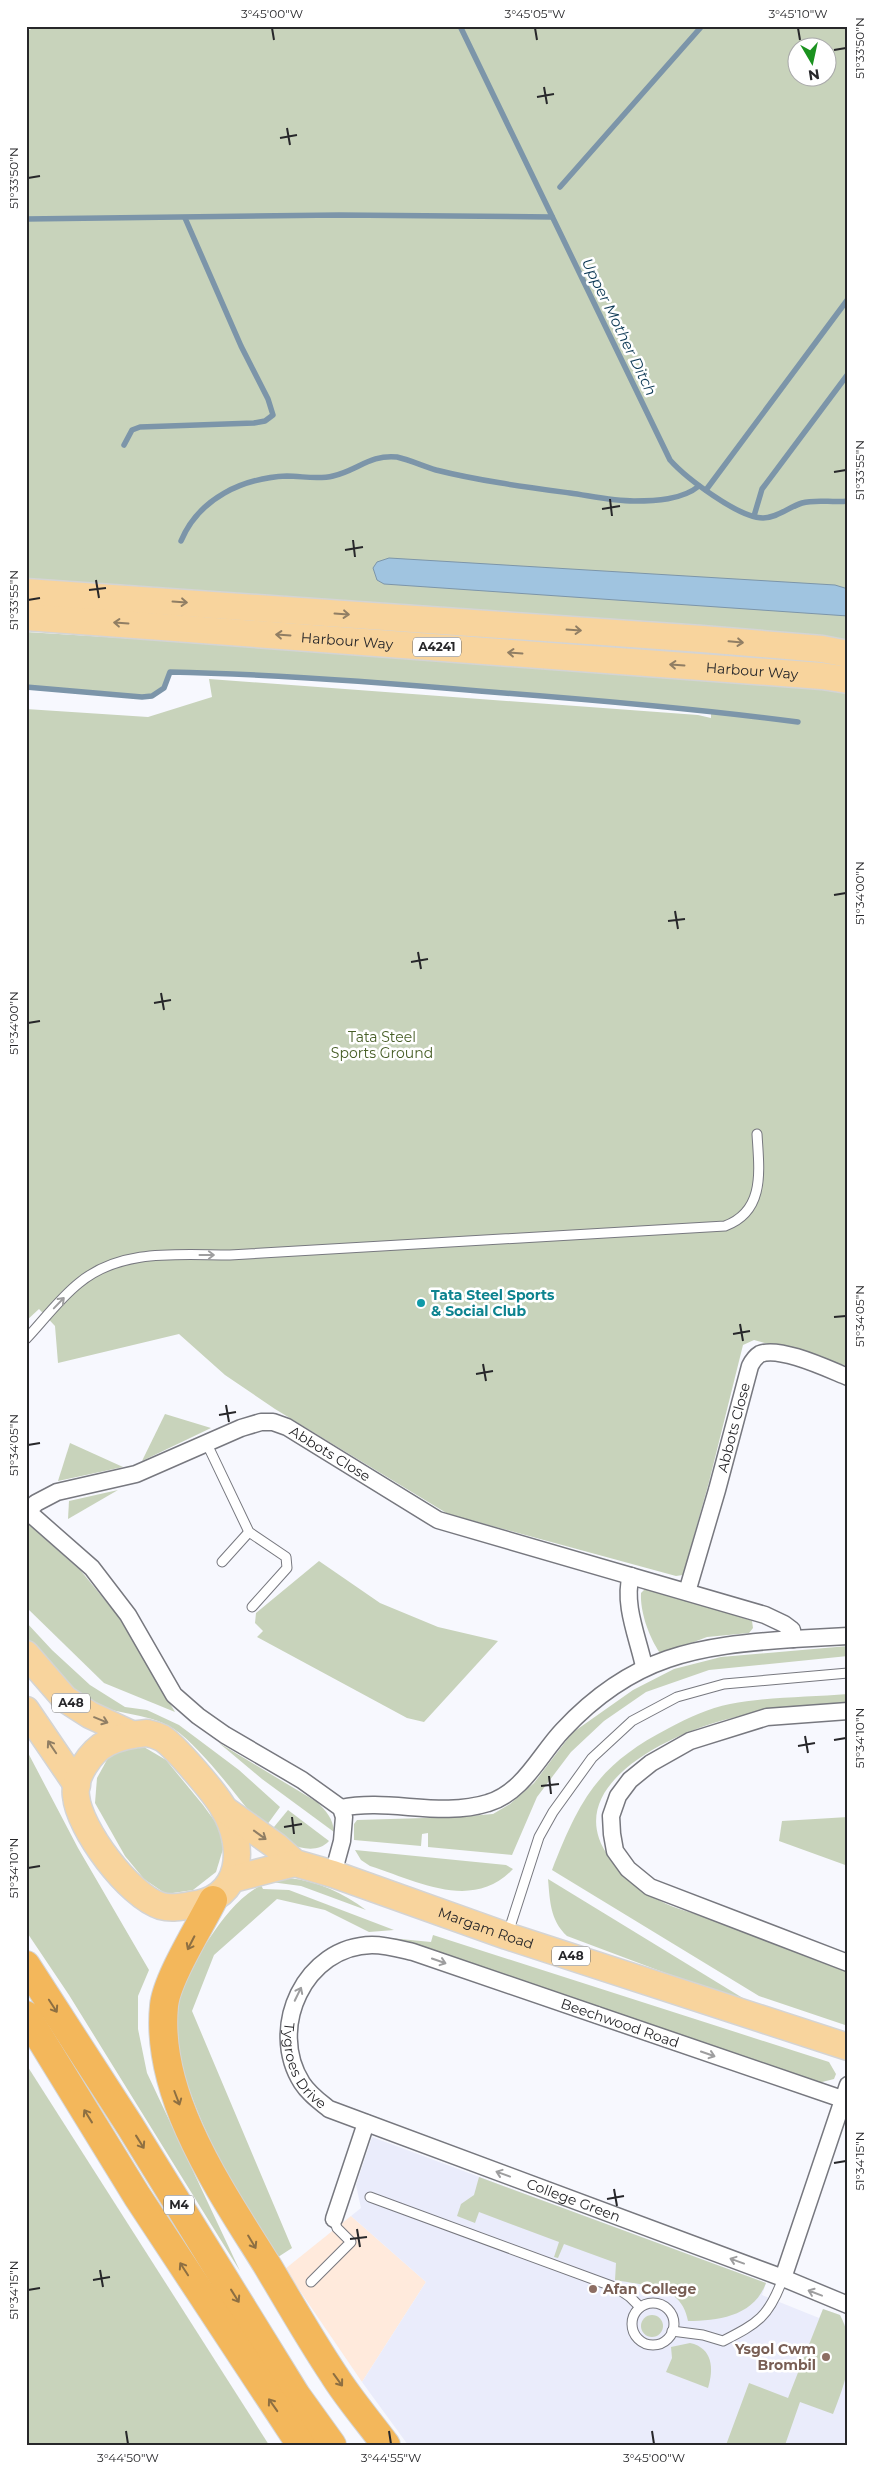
<svg xmlns="http://www.w3.org/2000/svg" width="874" height="2471" font-family="Montserrat,sans-serif">
	<rect width="100%" height="100%" fill="#f7f8fe"/>
	<polygon fill="#ffeadc" points="351,2216 426,2282 362,2382 285,2269"/>
	<polygon fill="#eaecfb" points="372,2137 766,2283 762,2295 819,2318 823,2309 840,2315 848,2330 848,2445 408,2445 362,2382 426,2282 351,2216 361,2208 356,2185"/>
	<g fill="#c8d3bb" fill-rule="evenodd">
		<path d="M36,26H848V644L26,582V32ZM796,48H826V78H796Z"/>
		<polygon points="26,632 558,665 848,689 848,1366 754,1340 743,1345 709,1482 683,1575 676,1576 448,1514 275,1409 225,1375 179,1334 58,1363 55,1326 39,1309 26,1321 26,709 148,717 212,697 209,679 698,715 711,718 711,711 341,680 170,672 164,688 152,696 142,697 26,687"/>
		<polygon points="165,1414 211,1428 142,1461"/>
		<polygon points="70,1443 123,1467 58,1481"/>
		<polygon points="118,1490 68,1519 69,1501"/>
		<polygon points="26,1522 81,1571 118,1616 175,1712 104,1683 26,1607"/>
		<polygon points="319,1561 380,1603 438,1627 498,1641 424,1722 407,1718 257,1637 263,1631 255,1623 256,1613"/>
		<path d="M652,1587L752,1621L753,1628L749,1633L707,1637L665,1653H660C649,1637 640,1612 641,1593L645,1589Z"/>
		<path d="M26,1622L52,1650L90,1685L125,1707L147,1710L179,1725L239,1770L280,1807L264,1829C239,1800 204,1750 174,1729C147,1711 109,1716 83,1698C61,1683 44,1657 26,1636Z"/>
		<polygon points="848,1646 848,1656 709,1670 646,1692 604,1721 571,1752 537,1797 512,1855 428,1847 428,1833 422,1834 421,1846 354,1840 354,1824 357,1820 458,1817 493,1814 510,1804 534,1783 572,1733 633,1690 674,1669 721,1657"/>
		<path d="M848,1694V1703C806,1707 765,1709 724,1720C671,1734 558,1786 609,1857C616,1867 643,1889 654,1897C668,1907 690,1912 707,1918C754,1936 801,1954 848,1972V2026L759,1996L552,1870C580,1798 599,1764 669,1728C688,1718 709,1708 730,1704C766,1697 810,1697 848,1694Z"/>
		<path d="M219,1743L317,1802C326,1811 333,1818 334,1832L262,1779Z"/>
		<polygon points="144,1747 166,1760 203,1805 219,1827 223,1849 216,1872 193,1890 166,1894 144,1879 125,1856 95,1803 97,1778 108,1758 123,1749"/>
		<polygon points="26,1749 78,1848 149,1970 138,1996 138,2029 147,2073 240,2271 69,1995 26,1931"/>
		<path d="M288,1810L329,1841C313,1858 286,1843 269,1833Z"/>
		<polygon points="848,1817 848,1866 779,1841 782,1821"/>
		<path d="M355,1850L506,1865L513,1869C473,1912 417,1881 370,1866L361,1860Z"/>
		<path d="M289,1878C318,1881 343,1893 366,1910L301,1886L271,1882Z"/>
		<path d="M548,1879L746,2000L692,1983L567,1936C550,1920 550,1901 548,1879Z"/>
		<path d="M261,1885L263,1889L289,1890L394,1930L369,1932L325,1910L277,1899L214,1955L192,2011L292,2248L275,2259C239,2196 152,2058 181,1984C187,1967 199,1954 209,1939C224,1917 237,1899 261,1885Z"/>
		<polygon points="433,1935 829,2062 836,2074 834,2079 822,2082 821,2086 464,1960 380,1937 431,1942"/>
		<polygon points="26,2064 269,2445 26,2445"/>
		<path d="M479,2177L766,2283C754,2316 719,2321 688,2321C682,2285 646,2286 615,2280L616,2263L564,2244L558,2258L554,2257L559,2242L479,2212L475,2223L457,2216L461,2204L474,2195Z"/>
		<path d="M823,2309L840,2315C858,2349 846,2381 833,2414L800,2402L785,2445H726L749,2383L788,2398Z"/>
		<circle cx="652" cy="2326" r="11"/>
		<path d="M690,2343C713,2348 714,2369 708,2388L666,2372L672,2358L671,2347Z"/>
	</g>
	<polygon fill="#a0c4e0" stroke="#7c95a9" points="389,558 835,585 848,589 848,616 384,584 377,580 373,568 377,562"/>
	<g fill="none" stroke-linecap="round" stroke-linejoin="round">
		<g stroke="#7c95a9" stroke-width="5.5">
			<path d="M460,26L670,460C686,478 739,518 763,518C777,518 789,507 802,503C816,499 833,503 848,501"/>
			<polyline points="560,187 702,26"/>
			<polyline points="26,219 339,215 552,217"/>
			<polyline points="124,445 132,430 140,427 254,423 265,421 273,415 268,399 241,346 185,218"/>
			<polyline points="706,490 848,299"/>
			<polyline points="754,516 762,489 848,374"/>
			<path d="M181,541C199,498 243,478 287,476C302,476 318,480 333,476C356,471 371,454 397,457C410,460 423,466 436,470C480,481 526,487 570,493C591,496 613,501 634,501C655,501 682,500 699,486"/>
			<path d="M26,687L142,697L152,696L164,688L170,672C273,674 376,682 479,691C585,699 692,708 798,722"/>
		</g>
		<defs>
			<g id="lane">
				<path d="M26,1339C44,1320 59,1299 79,1283C121,1248 179,1255 230,1255L725,1226C766,1211 759,1169 757,1134"/>
				<polyline points="207,1444 249,1532 286,1557 287,1568 252,1607"/>
				<polyline points="222,1562 249,1532"/>
				<polyline points="508,1933 539,1837 553,1812 592,1758 632,1721 677,1697 724,1684 848,1673"/>
				<polyline points="370,2197 617,2288 630,2297 640,2307"/>
				<polyline points="311,2282 351,2242 337,2228 334,2219"/>
				<circle cx="653" cy="2324" r="21"/>
				<path d="M672,2331L703,2335L723,2341C758,2323 769,2317 783,2278"/>
			</g>
			<g id="street">
				<polyline points="26,1510 92,1568 128,1615 174,1695 198,1716 225,1735 302,1780 341,1808 344,1817 342,1841 333,1874"/>
				<path id="s1" d="M28,1511L36,1503L57,1492L136,1474L241,1428L261,1422H273L287,1427L438,1520L765,1615L784,1624L792,1630L793,1639L848,1636"/>
				<path d="M631,1576C623,1602 637,1636 643,1662L647,1666"/>
				<path id="s2" d="M687,1592L717,1490L750,1366C752,1362 755,1357 760,1354C780,1346 828,1369 848,1377"/>
				<polyline points="848,1711 767,1717 690,1741 651,1763 630,1780 618,1796 611,1816 612,1834 615,1851 628,1869 650,1887 848,1963"/>
				<path d="M341,1808C389,1798 440,1818 488,1803C523,1793 540,1754 563,1730C633,1655 696,1646 793,1639"/>
				<path id="s3" d="M848,2101L413,1952C400,1949 386,1945 372,1945C305,1946 267,2028 302,2083C309,2094 319,2101 329,2109L783,2278L848,2305"/>
				<polyline points="334,2219 366,2123"/>
				<polyline points="783,2278 848,2085"/>
			</g>
			<g id="primary">
				<polyline points="26,592 702,639 822,649 848,654"/>
				<path id="s4" d="M26,617L822,676L848,680"/>
				<polyline points="26,1654 65,1699 90,1715 131,1734"/>
				<polyline points="26,1710 77,1785"/>
				<path d="M147,1733C152,1734 158,1736 162,1738C175,1746 216,1794 224,1809C246,1847 243,1899 191,1905C181,1907 171,1909 161,1906C129,1896 79,1829 76,1796C73,1777 91,1751 107,1743C120,1736 134,1734 147,1733Z"/>
				<path id="s5" d="M224,1809L276,1846L295,1863L333,1874L507,1936L848,2047"/>
				<polyline points="233,1879 295,1863"/>
			</g>
			<g id="highway">
				<path d="M213,1900C200,1926 166,1980 164,2006C155,2097 221,2191 267,2265C289,2302 310,2339 334,2375C349,2399 369,2422 386,2445"/>
				<polyline points="26,1965 130,2126 296,2395 332,2445"/>
				<polyline points="26,2015 137,2196 301,2445"/>
			</g>
		</defs>
		<use href="#lane" stroke="#77787f" stroke-width="11"/>
		<use href="#street" stroke="#77787f" stroke-width="19"/>
		<use href="#primary" stroke="#d4d4d4" stroke-width="29"/>
		<use href="#highway" stroke="#d4d4d4" stroke-width="30"/>
		<use href="#lane" stroke="#fff" stroke-width="9"/>
		<use href="#street" stroke="#fff" stroke-width="16"/>
		<use href="#primary" stroke="#f8d49d" stroke-width="26"/>
		<use href="#highway" stroke="#f3b75b" stroke-width="28"/>
	</g>
	<defs><path id="oneway-shaft" d="M-6 0H5M1.5-3L5.5 0L1.5 3" fill="none" stroke-width="1.6" stroke-linecap="round" stroke-linejoin="round" transform="scale(1.25)"/></defs>
	<g stroke="#907e64">
		<use href="#oneway-shaft" transform="translate(180 602) rotate(4)"/>
		<use href="#oneway-shaft" transform="translate(342 614) rotate(4)"/>
		<use href="#oneway-shaft" transform="translate(121 623) rotate(-176)"/>
		<use href="#oneway-shaft" transform="translate(574 630) rotate(4)"/>
		<use href="#oneway-shaft" transform="translate(283 635) rotate(-176)"/>
		<use href="#oneway-shaft" transform="translate(736 642) rotate(5)"/>
		<use href="#oneway-shaft" transform="translate(515 653) rotate(-176)"/>
		<use href="#oneway-shaft" transform="translate(677 665) rotate(-176)"/>
		<use href="#oneway-shaft" transform="translate(101 1720) rotate(22)"/>
		<use href="#oneway-shaft" transform="translate(52 1747) rotate(-124)"/>
		<use href="#oneway-shaft" transform="translate(260 1835) rotate(36)"/>
	</g>
	<g stroke="#9e9e9f">
		<use href="#oneway-shaft" transform="translate(207 1255)"/>
		<use href="#oneway-shaft" transform="translate(59 1303) rotate(-46)"/>
		<use href="#oneway-shaft" transform="translate(439 1961) rotate(19)"/>
		<use href="#oneway-shaft" transform="translate(298 1994) rotate(-64)"/>
		<use href="#oneway-shaft" transform="translate(708 2054) rotate(19)"/>
		<use href="#oneway-shaft" transform="translate(503 2174) rotate(-160)"/>
		<use href="#oneway-shaft" transform="translate(737 2261) rotate(-160)"/>
		<use href="#oneway-shaft" transform="translate(815 2293) rotate(-159)"/>
	</g>
	<g stroke="#8d6f42">
		<use href="#oneway-shaft" transform="translate(191 1943) rotate(117)"/>
		<use href="#oneway-shaft" transform="translate(53 2006) rotate(57)"/>
		<use href="#oneway-shaft" transform="translate(177 2098) rotate(69)"/>
		<use href="#oneway-shaft" transform="translate(88 2116) rotate(-122)"/>
		<use href="#oneway-shaft" transform="translate(140 2142) rotate(58)"/>
		<use href="#oneway-shaft" transform="translate(252 2242) rotate(59)"/>
		<use href="#oneway-shaft" transform="translate(184 2269) rotate(-123)"/>
		<use href="#oneway-shaft" transform="translate(235 2296) rotate(58)"/>
		<use href="#oneway-shaft" transform="translate(338 2380) rotate(54)"/>
		<use href="#oneway-shaft" transform="translate(273 2405) rotate(-125)"/>
	</g>
	<path fill="none" stroke="#27272a" stroke-width="2" d="M272,28L274,40M535,28L537,40M798,28L800,40M834,50L846,48M544,87L547,104M537,97L554,94M287,128L290,145M280,138L297,135M28,178L40,176M834,472L846,470M610,499L612,516M602,509L620,506M353,540L355,557M345,550L363,547M96,580L99,598M89,590L106,588M28,600L40,598M834,895L846,893M675,911L678,929M668,921L685,919M418,952L421,969M411,962L428,959M161,993L164,1010M154,1003L171,1000M28,1023L40,1021M834,1317L846,1316M740,1324L743,1341M733,1334L750,1331M483,1364L486,1381M476,1374L493,1371M226,1405L229,1422M219,1415L236,1412M28,1445L40,1443M805,1736L808,1753M834,1740L846,1738M798,1746L815,1743M549,1776L551,1794M541,1786L559,1784M292,1817L294,1834M284,1827L302,1824M28,1868L40,1866M834,2163L846,2161M614,2189L617,2206M607,2199L624,2196M357,2229L360,2247M350,2239L367,2237M100,2270L103,2287M93,2280L110,2277M28,2290L40,2288M126,2431L128,2444M389,2431L391,2444M652,2431L654,2444"/>
	<circle fill="#0f9aa8" stroke="#fff" stroke-width="2" cx="421" cy="1303" r="5"/>
	<g fill="#8d6e63" stroke="#fff" stroke-width="2">
		<circle cx="593" cy="2289" r="5"/>
		<circle cx="826" cy="2357" r="5"/>
	</g>
	<g text-anchor="middle" stroke-width="5" stroke-linejoin="round" paint-order="stroke">
		<g fill="#fff" stroke="#68686a" stroke-width="1">
			<rect x="413" y="637.5" width="48" height="19" rx="4"/>
			<rect x="52" y="1693.5" width="38" height="19" rx="4"/>
			<rect x="552" y="1946.5" width="38" height="19" rx="4"/>
			<rect x="164" y="2195.5" width="30" height="19" rx="4"/>
		</g>
		<g font-size="12" font-weight="bold" fill="#27272a">
			<text x="437" y="651">A4241</text>
			<text x="71" y="1707">A48</text>
			<text x="571" y="1960">A48</text>
			<text x="179" y="2209">M4</text>
		</g>
		<g font-size="14" fill="#27272a" stroke="#fff">
			<text dy="5" stroke="none"><textPath href="#s4" startOffset="322">Harbour Way</textPath></text>
			<text dy="5" stroke="none"><textPath href="#s4" startOffset="728">Harbour Way</textPath></text>
			<text dy="5" stroke="none"><textPath href="#s2" startOffset="171">Abbots Close</textPath></text>
			<text dy="5" stroke="none"><textPath href="#s1" startOffset="329">Abbots Close</textPath></text>
			<text dy="5" stroke="none"><textPath href="#s5" startOffset="291">Margam Road</textPath></text>
			<text transform="translate(620 2023) rotate(19)" y="5">Beechwood Road</text>
			<text dy="5" stroke="none"><textPath href="#s3" startOffset="672">Tygroes Drive</textPath></text>
			<text dy="5" stroke="none"><textPath href="#s3" startOffset="986">College Green</textPath></text>
		</g>
		<g font-size="14" fill="#475e26" stroke="#fff">
			<text x="382" y="1042">Tata Steel<tspan x="382" dy="16">Sports Ground</tspan></text>
		</g>
		<g font-size="14" font-weight="bold" fill="#0d838f" stroke="#fff" text-anchor="start">
			<text x="431" y="1300">Tata Steel Sports<tspan x="431" dy="16">&amp; Social Club</tspan></text>
		</g>
		<g font-size="14" font-weight="bold" fill="#785e54" stroke="#fff" text-anchor="start">
			<text x="603" y="2294">Afan College</text>
			<text x="816" y="2354" text-anchor="end">Ysgol Cwm<tspan x="816" dy="16">Brombil</tspan></text>
		</g>
		<g font-size="15" font-style="italic" fill="#0a3753" stroke="#fff">
			<text transform="translate(619 327) rotate(64)" y="5">Upper Mother Ditch</text>
		</g>
	</g>
	<rect width="874" height="2471" fill="none" stroke="#ffffff" stroke-width="55"/>
	<g transform="translate(812 62) rotate(171)"><circle r="24" fill="#ffffff" stroke="#a9a9aa"/>
	<path d="M0-4L9 19L0 12L-9 19Z" fill="#1b921f"/>
	<text y="-8" font-size="14" font-weight="bold" text-anchor="middle" fill="#27272a">N</text>
	</g>
	<rect x="28" y="28" width="818" height="2416" fill="none" stroke="#27272a" stroke-width="2"/>
	<g font-size="12" text-anchor="middle" fill="#27272a">
		<text x="272" y="18">3°45'00"W</text>
		<text x="535" y="18">3°45'05"W</text>
		<text x="798" y="18">3°45'10"W</text>
		<text transform="translate(860 48) rotate(-90)" y="4">51°33'50"N</text>
		<text transform="translate(14 178) rotate(-90)" y="4">51°33'50"N</text>
		<text transform="translate(860 470) rotate(-90)" y="4">51°33'55"N</text>
		<text transform="translate(14 600) rotate(-90)" y="4">51°33'55"N</text>
		<text transform="translate(860 893) rotate(-90)" y="4">51°34'00"N</text>
		<text transform="translate(14 1023) rotate(-90)" y="4">51°34'00"N</text>
		<text transform="translate(860 1316) rotate(-90)" y="4">51°34'05"N</text>
		<text transform="translate(14 1445) rotate(-90)" y="4">51°34'05"N</text>
		<text transform="translate(860 1738) rotate(-90)" y="4">51°34'10"N</text>
		<text transform="translate(14 1868) rotate(-90)" y="4">51°34'10"N</text>
		<text transform="translate(860 2161) rotate(-90)" y="4">51°34'15"N</text>
		<text transform="translate(14 2290) rotate(-90)" y="4">51°34'15"N</text>
		<text x="128" y="2462">3°44'50"W</text>
		<text x="391" y="2462">3°44'55"W</text>
		<text x="654" y="2462">3°45'00"W</text>
	</g>
</svg>
